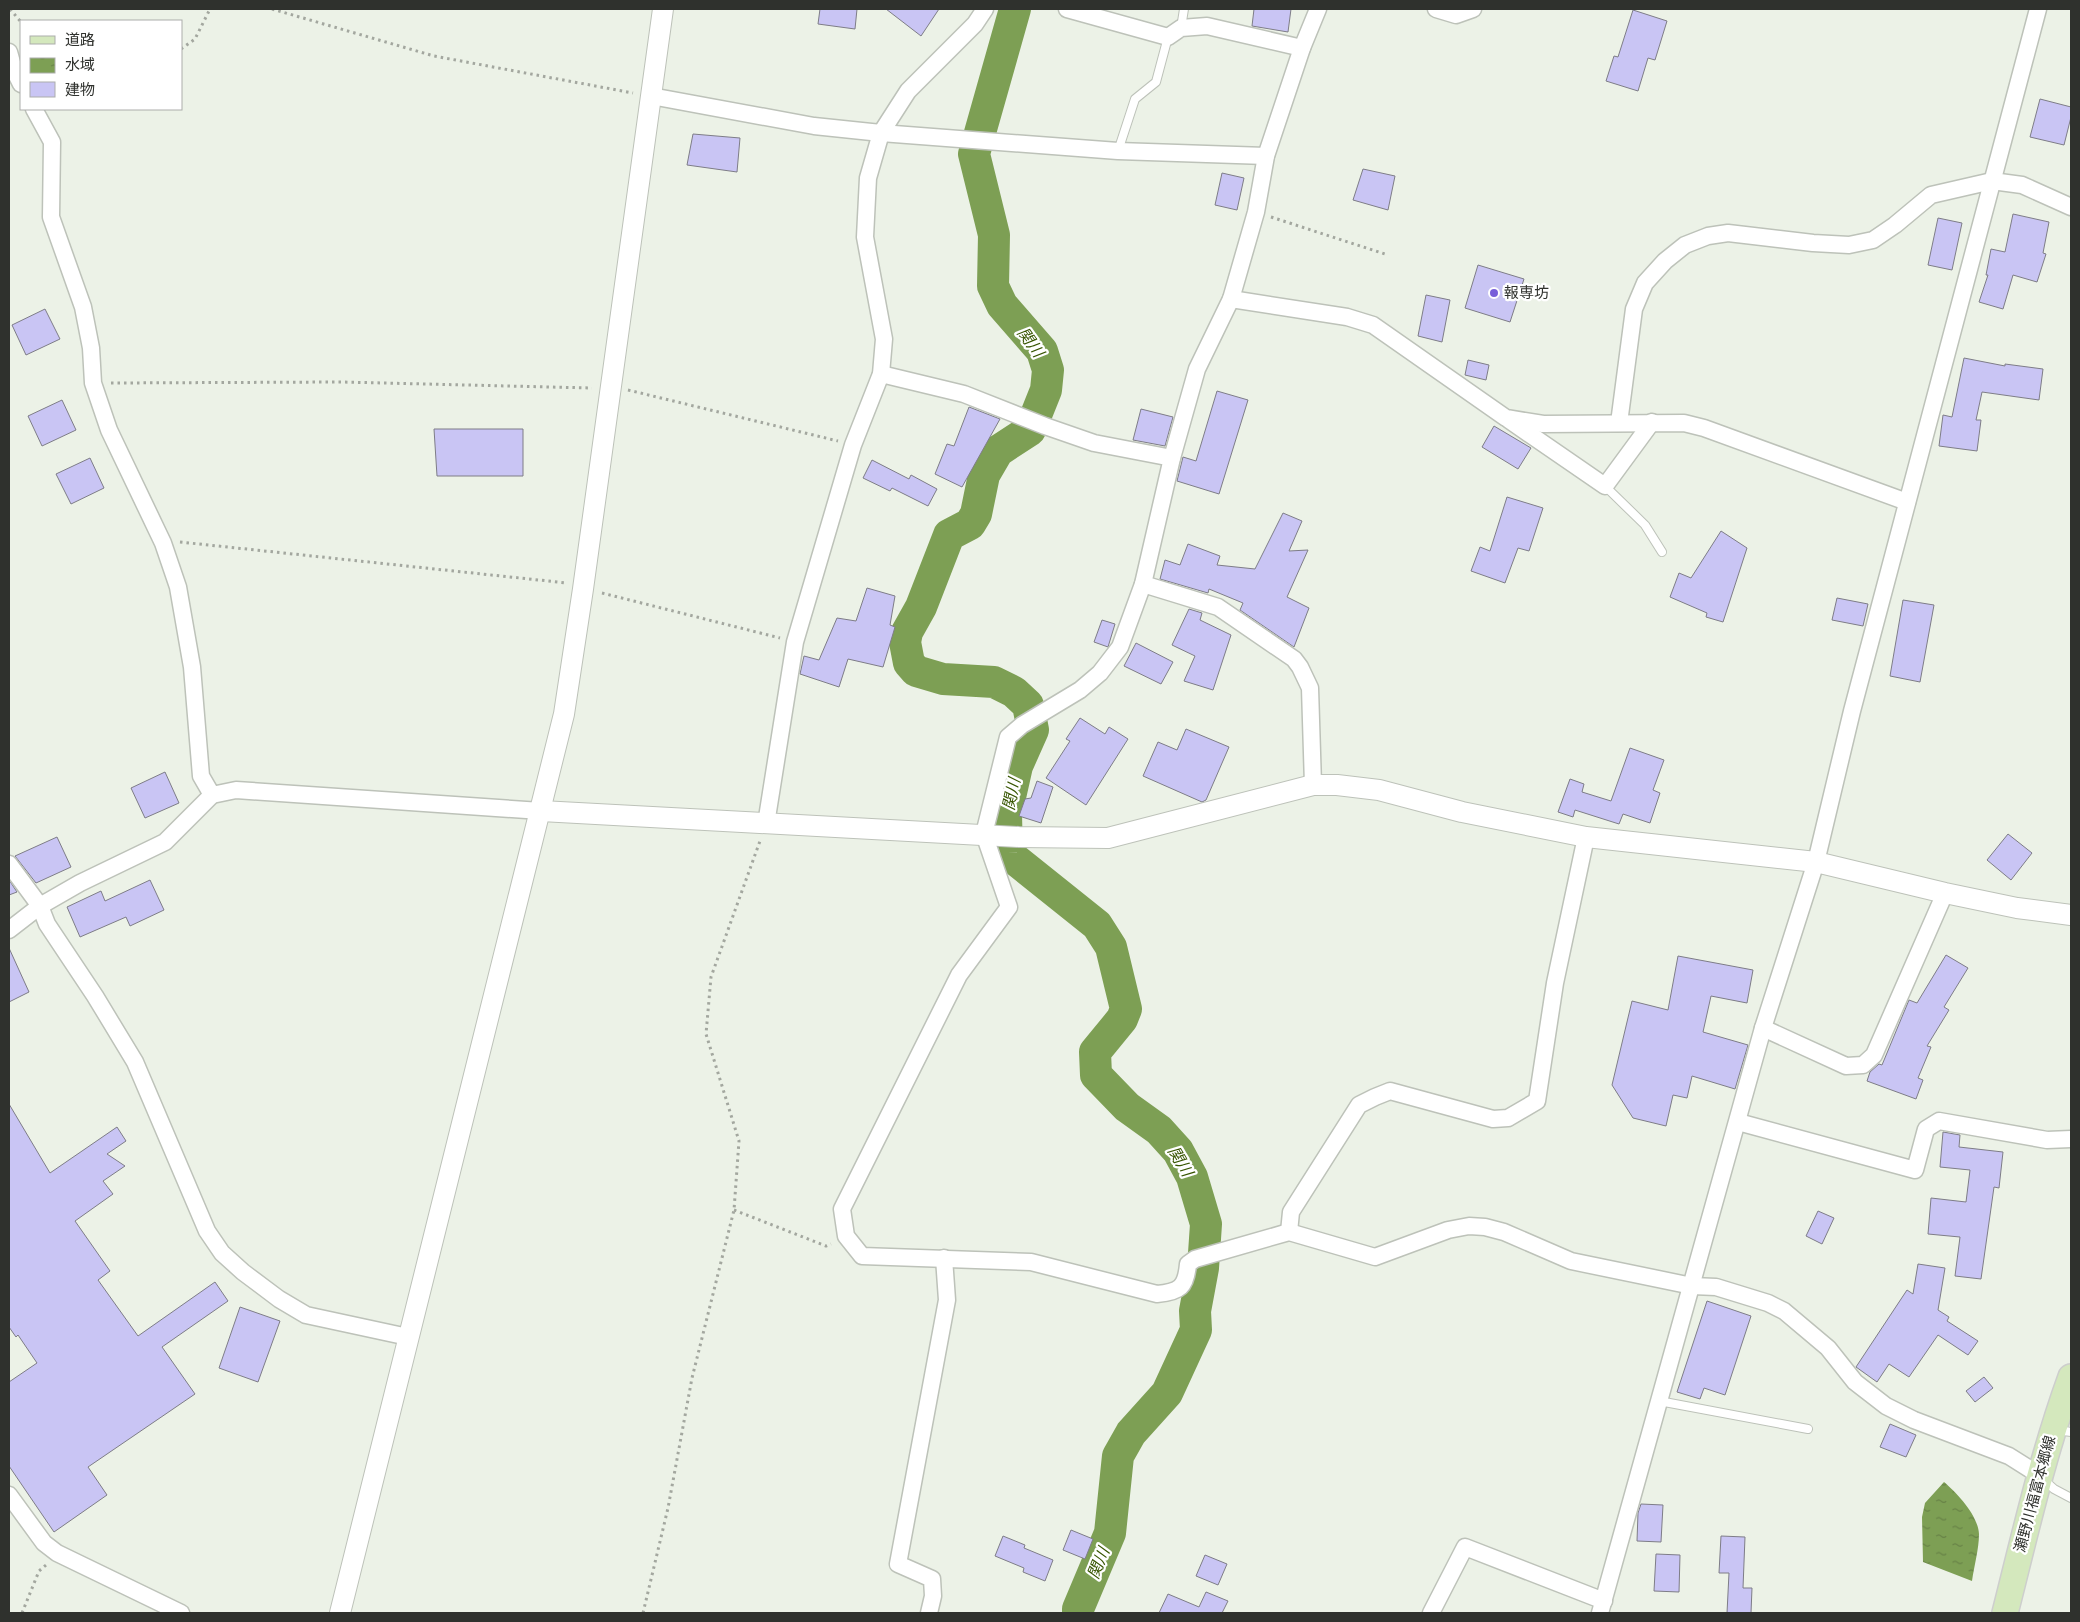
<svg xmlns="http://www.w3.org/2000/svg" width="2080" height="1622" font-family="'PT Serif','Noto Sans JP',serif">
	<defs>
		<pattern id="water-ripples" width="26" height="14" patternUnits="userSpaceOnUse" patternTransform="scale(1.25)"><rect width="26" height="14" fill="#7d9f54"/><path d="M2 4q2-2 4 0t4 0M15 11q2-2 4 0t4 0" fill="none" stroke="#678246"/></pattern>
	</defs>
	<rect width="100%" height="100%" fill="#ecf2e7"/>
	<path fill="url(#water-ripples)" d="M1944,1482C1957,1493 1978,1515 1979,1534C1979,1549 1974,1566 1972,1581L1923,1562L1922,1517L1925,1503Z"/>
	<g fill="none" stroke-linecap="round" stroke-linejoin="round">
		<polyline stroke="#7d9f54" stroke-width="32" points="1015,9 974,154 994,235 993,286 1002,305 1042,351 1048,370 1046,390 1030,430 998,451 984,475 976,514 970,524 949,535 921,607 907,632 905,642 909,663 916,671 943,679 994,682 1014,692 1028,705 1033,730 1017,766 1006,815 1007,853 1097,925 1111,947 1126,1009 1122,1019 1095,1052 1096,1075 1127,1107 1159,1130 1178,1151 1192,1177 1206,1224 1203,1268 1195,1311 1196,1330 1167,1393 1131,1433 1118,1456 1110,1533 1078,1609 1078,1613"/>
	</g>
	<g fill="#c9c5f4" stroke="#7e7d87">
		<polygon points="820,9 857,9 855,29 818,24"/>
		<polygon points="886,9 939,9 921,36"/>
		<polygon points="1254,9 1291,9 1288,32 1252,26"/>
		<polygon points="1633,10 1667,21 1655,60 1648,58 1638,91 1606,81 1614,56 1618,57"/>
		<polygon points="2040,99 2071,107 2071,117 2064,145 2030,137"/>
		<polygon points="693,134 740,138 737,172 687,165"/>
		<polygon points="1363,169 1395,176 1388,210 1353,200"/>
		<polygon points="1222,173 1244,178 1237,210 1215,205"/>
		<polygon points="2013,214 2049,222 2043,253 2046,254 2037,282 2013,275 2003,309 1979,302 1988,275 1986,275 1991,249 2005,252"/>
		<polygon points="1938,218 1962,223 1952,270 1928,265"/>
		<polygon points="1478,265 1524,279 1510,322 1465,308"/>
		<polygon points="1426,295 1450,300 1442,342 1418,336"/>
		<polygon points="45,309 60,339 26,355 12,325"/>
		<polygon points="1964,358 2005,366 2005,364 2043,369 2039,400 1982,392 1976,420 1981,420 1977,451 1939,446 1943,415 1952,417"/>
		<polygon points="1468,360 1489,365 1486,380 1465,375"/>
		<polygon points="1217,391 1248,400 1219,494 1177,481 1183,457 1196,461"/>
		<polygon points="62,400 76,430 42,446 28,416"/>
		<polygon points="969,407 1000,419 962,487 935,474 947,444 954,446"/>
		<polygon points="1141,409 1173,417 1165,446 1133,440"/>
		<polygon points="1494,426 1531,448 1518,469 1482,447"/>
		<polygon points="434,429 523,429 523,476 437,476"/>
		<polygon points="90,458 104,488 71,504 56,474"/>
		<polygon points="872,460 909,479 911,475 937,489 928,506 892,488 890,491 863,478"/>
		<polygon points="1507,497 1543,508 1529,551 1518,548 1505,583 1471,571 1480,547 1490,551"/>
		<polygon points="1283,513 1302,521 1289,551 1308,550 1287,597 1309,608 1294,647 1240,610 1243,603 1209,589 1208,593 1160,579 1165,560 1180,565 1188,544 1220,556 1217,565 1255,569"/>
		<polygon points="1721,531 1747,548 1723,622 1706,617 1707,613 1670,597 1679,573 1691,578"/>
		<polygon points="867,588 895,596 890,625 895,627 883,667 848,659 839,687 800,674 804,656 819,660 837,618 856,621"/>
		<polygon points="1837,598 1868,604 1863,626 1832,620"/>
		<polygon points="1903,600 1934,605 1920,682 1890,676"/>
		<polygon points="1189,609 1202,613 1200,620 1231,635 1213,690 1184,681 1195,656 1172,645"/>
		<polygon points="1102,620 1115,624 1108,647 1094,642"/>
		<polygon points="1136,643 1173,662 1161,684 1124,666"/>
		<polygon points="1080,718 1105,734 1109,727 1128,739 1086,805 1046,778 1070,741 1066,739"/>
		<polygon points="1186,729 1229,747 1206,800 1202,802 1143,776 1158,742 1177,750"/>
		<polygon points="1630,748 1664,760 1653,790 1660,793 1650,823 1623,814 1619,824 1575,810 1573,817 1558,812 1570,779 1584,784 1582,792 1611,801"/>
		<polygon points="165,772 179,803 145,818 131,788"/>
		<polygon points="1037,781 1053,787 1041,823 1019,816 1025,799 1031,798"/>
		<polygon points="2008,834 2032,853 2011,880 1987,860"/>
		<polygon points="57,837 71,867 36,883 15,856"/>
		<polygon points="9,880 17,892 9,895"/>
		<polygon points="150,880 164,910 130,926 126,917 80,937 67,907 101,891 105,901"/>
		<polygon points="9,948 29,992 9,1002"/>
		<polygon points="1946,955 1968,968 1944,1007 1949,1010 1927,1046 1931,1047 1918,1078 1923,1080 1916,1099 1867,1081 1870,1072 1879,1064 1882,1065 1909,1000 1917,1003"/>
		<polygon points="1678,956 1753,970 1747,1003 1711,996 1703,1032 1748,1045 1735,1089 1692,1076 1687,1098 1673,1095 1666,1126 1633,1118 1612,1085 1632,1001 1668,1010"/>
		<polygon points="9,1104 50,1173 117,1127 126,1141 107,1154 125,1166 103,1181 113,1194 75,1221 110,1271 98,1280 138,1336 215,1282 228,1301 162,1347 195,1394 88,1467 107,1495 54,1532 9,1466 9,1382 37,1363 18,1335 16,1337 9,1327"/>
		<polygon points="1943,1132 1960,1135 1959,1147 2003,1152 1999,1188 1994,1187 1981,1279 1955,1276 1960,1237 1928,1234 1931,1198 1966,1202 1970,1170 1940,1167"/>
		<polygon points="1818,1211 1834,1218 1822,1244 1806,1236"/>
		<polygon points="1918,1264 1945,1268 1938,1310 1949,1317 1947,1321 1978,1341 1968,1355 1938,1335 1909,1377 1889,1364 1877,1382 1856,1367 1907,1290 1913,1294"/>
		<polygon points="1707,1301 1751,1316 1725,1395 1704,1388 1700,1399 1677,1392"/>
		<polygon points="240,1307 280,1321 258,1382 219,1368"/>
		<polygon points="1984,1377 1993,1388 1975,1402 1966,1391"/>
		<polygon points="1890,1424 1916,1435 1906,1457 1880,1447"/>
		<polygon points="1641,1504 1663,1505 1661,1542 1637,1541 1638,1513"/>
		<polygon points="1071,1530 1093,1539 1085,1559 1063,1550"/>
		<polygon points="1003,1536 1025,1545 1024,1548 1053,1560 1045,1581 1023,1572 1024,1568 995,1556"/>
		<polygon points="1721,1536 1745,1537 1743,1588 1752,1588 1751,1613 1727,1613 1729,1573 1719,1573"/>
		<polygon points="1656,1554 1680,1555 1679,1592 1654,1591"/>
		<polygon points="1205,1555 1227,1564 1218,1585 1196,1576"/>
		<polygon points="1206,1592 1228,1601 1222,1613 1159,1613 1168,1594 1199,1607"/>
	</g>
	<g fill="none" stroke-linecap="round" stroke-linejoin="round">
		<defs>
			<g id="service">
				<polyline points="1181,28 1184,9"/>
				<polyline points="1118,151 1135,99 1156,82 1168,37"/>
				<polyline points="1605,486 1645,525 1662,552"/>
				<polyline points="1659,1401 1808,1429"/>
				<polyline points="2057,1430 2071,1432"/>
				<polyline points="2044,1480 2054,1489 2071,1498"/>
			</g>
			<g id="minor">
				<polyline points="1067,9 1168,37 1181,28 1207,26 1302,48"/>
				<path d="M1318,9L1302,48L1266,156L1256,212L1231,299L1197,369L1172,458L1143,584L1120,647L1100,673L1080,690L1022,725L1008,737L984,834L1009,907L959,975L842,1209L846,1236L862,1256L1031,1262L1157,1294C1180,1292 1186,1287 1188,1264L1195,1259L1289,1232L1375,1257L1448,1230L1469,1226L1485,1227L1504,1232L1571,1261L1692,1286L1716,1287L1768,1303L1784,1311L1828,1348L1855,1382L1886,1406L1914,1420L2009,1456L2039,1475"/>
				<polyline points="1436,9 1456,15 1473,9"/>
				<polyline points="9,52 14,70 21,84"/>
				<polyline points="651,96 814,126 881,133 1118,151 1266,156"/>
				<polyline points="34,109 52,142 51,217 83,307 91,348 93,383 109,430 163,543 178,587 192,667 201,776 212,795"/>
				<polyline points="1231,299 1347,317 1373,325 1506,418 1543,424 1684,423 1704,428 1907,502"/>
				<polyline points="881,374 964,394 1045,426 1094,443 1172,458"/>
				<polyline points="1509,420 1605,486 1652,422"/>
				<polyline points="1619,423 1634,309 1645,283 1665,261 1685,245 1708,236 1728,233 1813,243 1849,245 1873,240 1895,225 1931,195 1992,181 2022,185 2071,207"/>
				<polyline points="1143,584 1218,607 1294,659 1300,667 1310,688 1313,785"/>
				<polyline points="766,824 795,642 853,445 881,374 884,339 865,237 868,178 881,133 908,91 975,24 985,9"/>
				<polyline points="9,864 40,906 47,924 95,996 135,1062 207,1231 222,1253 243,1272 279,1299 306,1315 408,1337"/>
				<polyline points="9,930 40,906 80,883 165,842 212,795 236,790 541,811"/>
				<polyline points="1763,1028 1846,1066 1863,1065 1874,1055 1945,893"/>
				<polyline points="1738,1122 1915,1170 1926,1129 1939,1121 2047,1140 2071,1139"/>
				<polyline points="1289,1232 1291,1212 1359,1105 1375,1097 1390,1091 1493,1119 1508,1118 1537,1101 1555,983 1586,837"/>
				<polyline points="9,1495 44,1543 57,1553 181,1613"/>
				<polyline points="929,1613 933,1596 932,1579 898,1564 947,1300 944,1258"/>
				<polyline points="1431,1613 1465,1547 1604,1601"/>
				<polyline points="1600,1613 1763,1028 1816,862 1852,711 2038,9"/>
			</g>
			<g id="tertiary">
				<polyline points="541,811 1019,837 1108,838 1313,785 1337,785 1379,790 1462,812 1586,837 1816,862 1945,893 2017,908 2071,915"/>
				<polyline points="340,1613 564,714 583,589 663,9"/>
			</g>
			<path id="primary" d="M2005,1613C2025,1534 2043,1454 2071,1377"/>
		</defs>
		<use href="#service" stroke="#bdc2b9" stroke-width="10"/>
		<use href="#minor" stroke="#bdc2b9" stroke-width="19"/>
		<use href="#tertiary" stroke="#bdc2b9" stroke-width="22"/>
		<use href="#primary" stroke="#cdcecd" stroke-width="28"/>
		<g stroke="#a3a79f" stroke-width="3" stroke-dasharray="2.5 4" stroke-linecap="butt">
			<polyline points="10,9 21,22"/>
			<polyline points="272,9 434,56 633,93"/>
			<polyline points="181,49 195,39 210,9"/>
			<polyline points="1271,217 1388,255"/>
			<polyline points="111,383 341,382 592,388"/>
			<polyline points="628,390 838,441"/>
			<polyline points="180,542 567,583"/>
			<polyline points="602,593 780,638"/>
			<polyline points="734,1210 826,1246 831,1244"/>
			<polyline points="22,1613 39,1571 46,1565"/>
			<polyline points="643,1613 668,1508 692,1378 734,1210 739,1141 706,1034 711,977 760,841"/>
		</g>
		<use href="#service" stroke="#fff" stroke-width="8"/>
		<use href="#minor" stroke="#fff" stroke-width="16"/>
		<use href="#tertiary" stroke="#fff" stroke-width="20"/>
		<use href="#primary" stroke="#d4e8bd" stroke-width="25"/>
	</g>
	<circle fill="#785fd9" stroke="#fff" stroke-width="2" cx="1494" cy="293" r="5"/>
	<g text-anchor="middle" stroke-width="4.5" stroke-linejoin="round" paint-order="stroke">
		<g font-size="15" fill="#2f312d" stroke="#fff" text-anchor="start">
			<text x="1504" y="298">報専坊</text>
		</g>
		<g font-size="15" fill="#2f312d" stroke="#fff">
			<text transform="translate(2035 1494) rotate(-75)" y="5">瀬野川福富本郷線</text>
		</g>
		<g font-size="16" font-style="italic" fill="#375500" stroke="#fff">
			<text transform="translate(1031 342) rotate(54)" y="6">関川</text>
			<text transform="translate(1011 794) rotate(-78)" y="6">関川</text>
			<text transform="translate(1181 1161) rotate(59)" y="6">関川</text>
			<text transform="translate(1098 1563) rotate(-68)" y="6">関川</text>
		</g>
	</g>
	<rect width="2080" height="1622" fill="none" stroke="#2f312d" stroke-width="20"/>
	<rect x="20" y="20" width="162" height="90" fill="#ffffff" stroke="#acadab"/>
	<rect x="30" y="36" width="25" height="8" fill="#d4e8bd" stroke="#acadab"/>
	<text x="65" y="45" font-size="15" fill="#2f312d">道路</text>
	<rect x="30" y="58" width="25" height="15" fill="url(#water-ripples)" stroke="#acadab"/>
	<text x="65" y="70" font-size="15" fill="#2f312d">水域</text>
	<rect x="30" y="82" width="25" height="15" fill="#c9c5f4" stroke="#acadab"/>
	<text x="65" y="95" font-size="15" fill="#2f312d">建物</text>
</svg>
